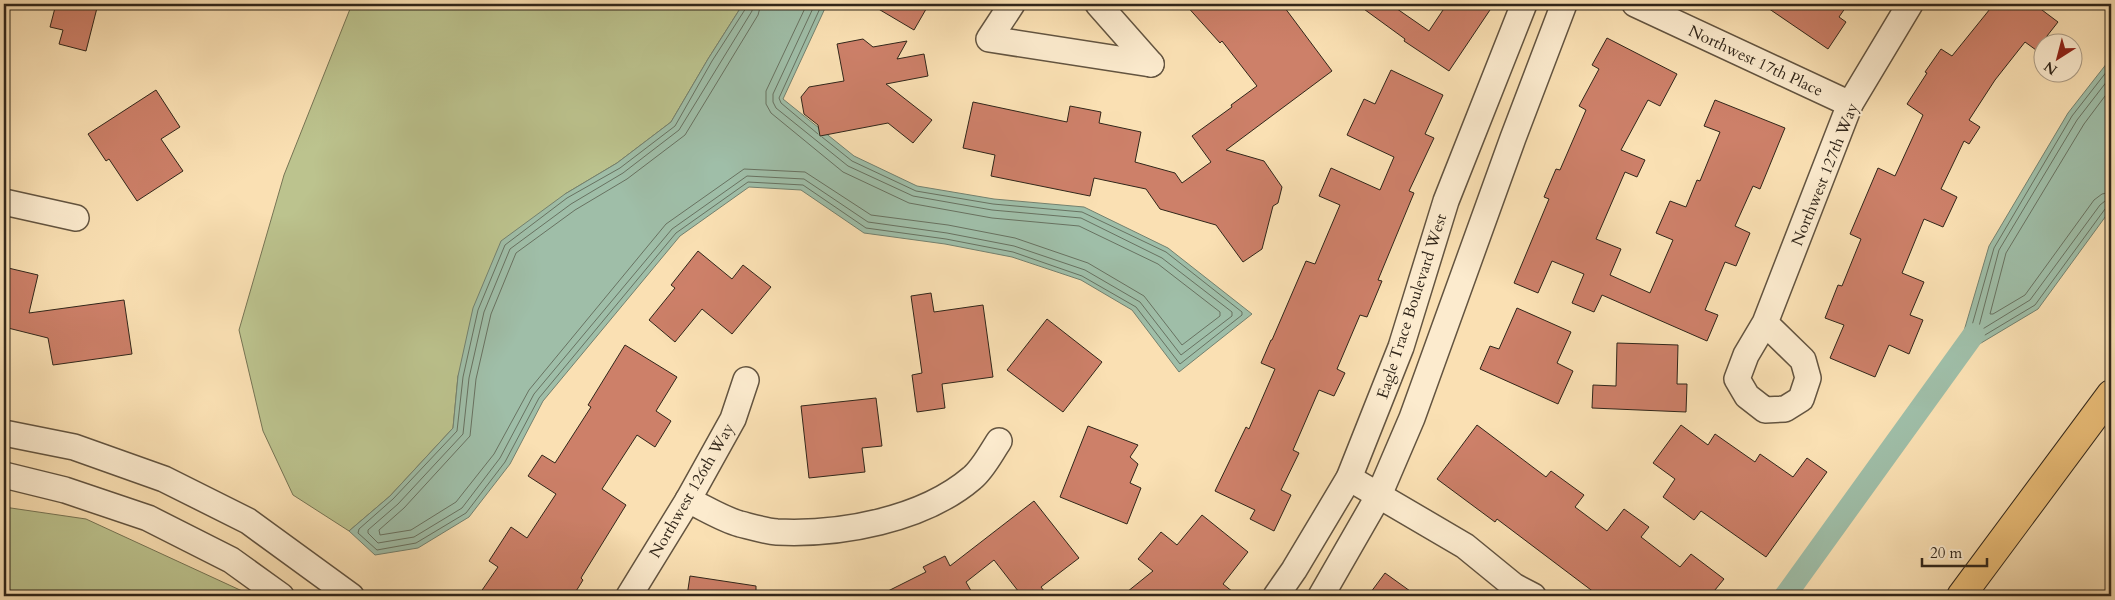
<svg xmlns="http://www.w3.org/2000/svg" width="2115" height="600" font-family="Cardo,serif">
	<rect width="100%" height="100%" fill="#fae0b3"/>
	<filter id="stains"><feTurbulence type="fractalNoise" baseFrequency=".004" numOctaves="4"/><feColorMatrix values="0 0 0 0 .2 0 0 0 0 .09 0 0 0 0 .02 0 0 0 .5 -.17"/></filter>
	<radialGradient id="worn" r=".72"><stop offset=".6" stop-color="#630" stop-opacity="0"/><stop offset="1" stop-color="#630" stop-opacity=".3"/></radialGradient>
	<g fill="#bcc38e" stroke="#767454">
		<polygon points="352,4 743,4 708,59 671,122 617,163 565,194 458,376 453,428 390,496 349,531 293,495 263,431 239,330 284,175"/>
		<polygon points="4,507 86,519 253,596 4,596"/>
	</g>
	<g fill="#9fbea8" stroke="#73816f">
		<polygon points="743,4 827,4 783,99 854,156 917,186 994,199 1084,207 1168,248 1252,314 1179,372 1132,310 1081,280 1012,257 945,244 864,233 801,190 749,187 680,236 543,401 510,464 469,517 418,548 375,555 349,531 390,496 453,428 458,376 473,308 501,241 565,194 617,163 671,122 708,59"/>
		<polygon points="2111,58 2111,209 2038,309 1956,358 1989,246 2068,113"/>
	</g>
	<g fill="none" stroke-linecap="round" stroke-linejoin="round">
		<g stroke="#687261" stroke-width="1">
			<polyline points="747,4 746,8 712,61 675,126 620,168 567,198 505,245 478,310 463,377 457,431 393,499 359,529 358,533 377,550 416,543 466,513 505,462 539,398 676,233 748,182 803,185 866,228 946,239 1013,252 1082,276 1136,307 1180,364 1242,315 1242,312 1166,252 1082,212 993,204 916,191 852,161 822,137"/>
			<polyline points="753,4 752,11 679,130 623,173 571,204 510,249 484,312 469,378 463,434 398,504 368,530 368,533 378,543 414,537 462,508 500,458 534,394 672,229 747,176 804,179 868,222 947,233 1014,246 1085,270 1140,302 1181,355 1232,316 1232,312 1162,258 1081,218 992,210 913,196 848,166 776,108 773,102 773,94 815,4"/>
			<polyline points="761,4 758,15 685,135 627,179 575,210 516,253 491,314 476,379 470,436 404,508 379,530 380,535 411,530 456,502 494,454 529,390 666,224 744,169 805,172 871,215 948,225 1015,238 1088,263 1144,296 1182,345 1220,316 1220,312 1158,264 1079,226 992,218 909,203 843,172 771,113 766,104 766,91 807,4"/>
			<polyline points="2111,66 2072,116 1994,248 1967,343 1970,344 2035,305 2105,209 2111,206"/>
			<polyline points="2111,76 2077,120 1999,250 1978,330 1981,330 2030,300 2100,205 2105,201 2111,200"/>
			<polyline points="2111,88 2084,124 2006,253 1990,314 1993,314 2025,295 2094,200 2102,194 2111,192"/>
			<polyline points="818,134 781,103 779,98 822,4"/>
		</g>
		<polyline stroke="#9fbea8" stroke-width="22" points="1785,596 1974,334"/>
	</g>
	<g fill="#cd8069" stroke="#31261a">
		<polygon points="56,4 98,4 86,51 59,44 63,30 50,27"/>
		<polygon points="870,4 929,4 914,30"/>
		<polygon points="1185,4 1282,4 1332,71 1226,150 1264,161 1282,187 1278,203 1273,206 1262,249 1243,262 1216,225 1160,209 1146,189 1094,178 1090,196 991,176 995,155 963,148 973,102 1067,122 1070,106 1101,112 1099,123 1141,132 1135,162 1175,173 1182,183 1211,162 1192,136 1232,107 1231,105 1257,86 1222,41 1220,43"/>
		<polygon points="1357,4 1390,4 1429,31 1447,4 1494,4 1449,71 1404,41 1405,39"/>
		<polygon points="1762,4 1848,4 1839,17 1846,22 1828,49"/>
		<polygon points="1994,4 2034,4 2058,22 2036,50 2025,42 1995,80 1969,120 1980,127 1969,144 1964,141 1941,189 1957,197 1943,227 1924,219 1902,273 1924,282 1910,315 1923,320 1909,354 1889,345 1875,377 1830,358 1844,325 1825,318 1838,285 1842,286 1861,239 1850,234 1878,168 1895,176 1923,115 1907,104 1927,73 1925,72 1941,49 1952,56"/>
		<polygon points="1607,38 1677,74 1660,106 1648,100 1621,150 1645,160 1637,177 1625,172 1596,239 1621,249 1610,275 1650,293 1673,240 1656,233 1670,201 1686,207 1697,180 1700,181 1720,132 1704,126 1715,100 1785,128 1760,189 1753,186 1735,226 1750,233 1736,266 1725,262 1705,310 1718,315 1707,341 1602,295 1594,312 1572,303 1584,274 1552,261 1538,293 1514,283 1549,199 1544,197 1556,169 1560,170 1586,110 1579,106 1599,69 1592,65"/>
		<polygon points="863,39 873,47 907,41 897,59 924,54 928,76 886,84 932,120 913,143 888,123 820,136 818,125 804,114 801,97 809,87 844,81 837,44"/>
		<polygon points="1391,70 1443,95 1425,134 1434,138 1409,191 1414,193 1378,280 1382,281 1367,317 1360,315 1337,369 1345,373 1334,396 1319,390 1293,450 1299,453 1281,490 1291,495 1274,531 1250,519 1255,510 1215,491 1246,427 1249,429 1275,369 1261,363 1271,340 1272,340 1306,261 1315,264 1340,205 1319,196 1331,168 1380,190 1394,157 1347,135 1364,99 1375,104"/>
		<polygon points="156,90 180,127 161,139 183,171 137,201 109,159 106,161 88,134"/>
		<polygon points="698,251 732,279 743,265 771,287 732,334 702,309 675,342 649,320 675,288 671,285"/>
		<polygon points="4,267 38,275 29,313 124,300 132,354 53,365 48,338 4,327"/>
		<polygon points="931,293 934,312 983,305 993,377 942,384 945,408 917,412 912,375 922,373 911,296"/>
		<polygon points="1517,308 1571,332 1557,363 1573,371 1558,404 1480,369 1490,346 1499,349"/>
		<polygon points="1047,319 1102,362 1063,412 1007,370"/>
		<polygon points="1617,343 1678,345 1677,384 1687,384 1686,412 1592,408 1593,385 1616,386"/>
		<polygon points="625,345 677,377 656,411 671,421 655,447 637,435 602,489 626,505 581,578 583,580 573,596 478,596 498,567 489,561 511,527 527,538 556,494 528,476 542,455 555,463 591,407 588,405"/>
		<polygon points="876,398 882,446 862,448 865,472 809,478 801,406"/>
		<polygon points="1477,425 1546,477 1551,471 1584,495 1575,507 1607,531 1624,509 1649,527 1641,537 1680,567 1691,554 1724,579 1710,596 1599,596 1497,519 1495,522 1437,479"/>
		<polygon points="1681,425 1708,445 1715,434 1755,462 1760,454 1793,477 1807,458 1827,472 1766,557 1701,511 1694,520 1663,497 1675,479 1653,463"/>
		<polygon points="1088,426 1138,445 1130,457 1138,464 1130,483 1141,488 1127,524 1060,497"/>
		<polygon points="1034,501 1079,558 1041,587 1048,596 1022,596 994,560 966,582 974,596 878,596 926,572 923,567 945,556 950,566"/>
		<polygon points="1202,515 1248,552 1223,584 1238,596 1122,596 1153,571 1138,559 1161,532 1177,545"/>
		<polygon points="1385,573 1417,596 1368,596"/>
		<polygon points="690,576 756,586 756,596 687,596"/>
	</g>
	<g fill="none" stroke-linecap="round" stroke-linejoin="round">
		<defs>
			<g id="minor">
				<polyline points="1012,4 989,39 1151,64"/>
				<polyline points="1098,4 1151,64"/>
				<polyline points="1635,4 1850,104"/>
				<polyline points="4,202 76,218"/>
				<polyline points="1765,323 1803,360 1808,378 1801,399 1785,409 1765,410 1747,396 1737,379 1746,355 1765,323 1850,104 1910,4"/>
				<polyline points="4,433 74,447 164,479 248,521 351,596"/>
				<polyline points="4,475 65,490 148,518 231,560 281,596"/>
				<polyline points="1349,478 1465,546 1514,586 1533,596"/>
				<path d="M688,500C705,508 722,519 740,524C752,527 765,531 777,532C840,535 923,520 972,478C983,469 991,453 999,441"/>
				<polyline points="629,596 688,500 733,419 746,380"/>
				<polyline points="1276,596 1294,570 1349,478 1401,347 1446,201 1524,4"/>
				<polyline points="1321,596 1379,495 1412,418 1513,138 1564,4"/>
			</g>
			<polyline id="highway" points="1961,596 2111,394"/>
		</defs>
		<use href="#minor" stroke="#635440" stroke-width="28"/>
		<use href="#highway" stroke="#31261a" stroke-width="30"/>
		<use href="#minor" stroke="#fcebce" stroke-width="25"/>
		<use href="#highway" stroke="#edc07a" stroke-width="28"/>
	</g>
	<g text-anchor="middle" stroke-width="4.5" stroke-linejoin="round" paint-order="stroke">
		<g font-size="16" fill="#31261a" stroke="#fcebce">
			<text transform="translate(1756 60) rotate(25)" y="6">Northwest 17th Place</text>
			<text transform="translate(1824 174) rotate(-68)" y="6">Northwest 127th Way</text>
			<text transform="translate(1411 306) rotate(-72)" y="6">Eagle Trace Boulevard West</text>
			<text transform="translate(691 490) rotate(-60)" y="6">Northwest 126th Way</text>
		</g>
	</g>
	<rect width="2115" height="600" fill="none" stroke="#fae0b3" stroke-width="20"/>
	<rect x="5" y="5" width="2105" height="590" fill="none" stroke="#31261a" stroke-width="2.5"/>
	<rect x="10" y="10" width="2095" height="580" fill="none" stroke="#31261a"/>
	<g transform="translate(2058 58) rotate(216)"><circle r="24" fill="#fcebce" stroke="#ab9c86"/>
	<path d="M0-4L9 19L0 12L-9 19Z" fill="#8f2418"/>
	<text y="-8" font-size="14" font-weight="bold" text-anchor="middle" fill="#31261a">N</text>
	</g>
	<path d="M1922 558v8h65v-8" fill="none" stroke="#31261a" stroke-width="2.5"/>
	<text x="1930" y="558" font-size="15" fill="#31261a" stroke="#fcebce" stroke-width="4" paint-order="stroke">20 m</text>
	<rect width="100%" height="100%" filter="url(#stains)"/>
	<rect width="100%" height="100%" fill="url(#worn)"/>
</svg>
